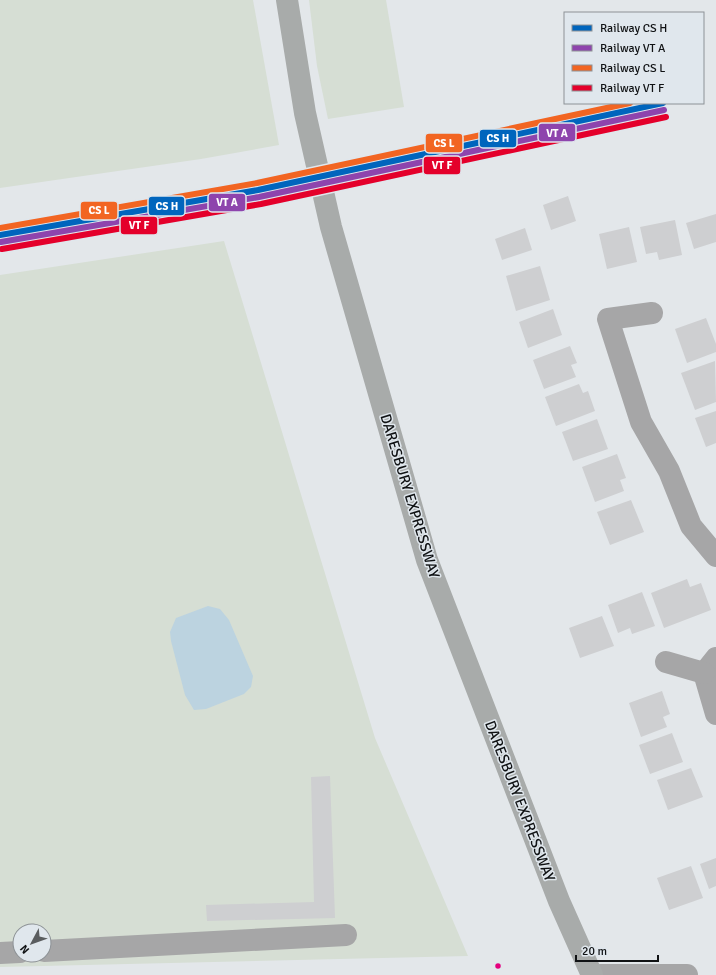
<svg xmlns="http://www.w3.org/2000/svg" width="716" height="975" font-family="Signika,sans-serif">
	<rect width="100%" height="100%" fill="#e3e7ea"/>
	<g fill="#d6ded4" fill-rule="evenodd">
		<polygon points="0,0 253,0 279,145 201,159 0,188"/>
		<polygon points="309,0 386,0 404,107 328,119 317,66"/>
		<path d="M224,241L375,738L468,956L0,967V275ZM20,931H44V955H20Z"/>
	</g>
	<polygon fill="#bcd3e0" points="208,606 220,609 229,620 253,676 251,687 244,694 206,709 194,710 185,695 171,641 170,632 176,618"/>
	<g fill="#cecfd1">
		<polygon points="568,196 576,221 551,230 543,205"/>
		<polygon points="716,214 716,242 694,249 686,223"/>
		<polygon points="675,220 682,255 659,260 657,252 646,254 640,227"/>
		<polygon points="629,227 637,262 607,269 599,234"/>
		<polygon points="525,228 532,250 502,260 495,239"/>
		<polygon points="540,266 550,300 516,311 506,276"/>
		<polygon points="553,309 562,335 528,348 519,322"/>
		<polygon points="706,318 716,344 716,352 687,363 675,329"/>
		<polygon points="570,346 577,363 571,365 576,377 544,389 533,360"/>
		<polygon points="715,361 716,402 695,410 681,373"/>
		<polygon points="579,384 583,393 588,391 595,411 556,426 545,397"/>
		<polygon points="716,411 716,443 706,447 695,418"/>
		<polygon points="597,419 608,449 573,461 562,432"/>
		<polygon points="617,454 626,478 620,480 624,491 595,502 582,467"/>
		<polygon points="631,500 644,532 610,545 597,512"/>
		<polygon points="687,579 690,587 701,583 711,610 664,628 651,593"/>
		<polygon points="642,592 655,626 632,634 630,628 618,633 608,605"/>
		<polygon points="602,616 614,646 580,658 569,628"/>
		<polygon points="662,691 670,714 663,717 667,727 641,737 629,703"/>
		<polygon points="672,733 683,762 650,774 639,745"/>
		<polygon points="691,768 703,797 668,810 657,780"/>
		<polygon points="330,776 335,918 207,921 206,905 314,902 311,777"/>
		<polygon points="716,858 716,886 709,889 700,864"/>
		<polygon points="691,866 703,898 669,910 657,878"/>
	</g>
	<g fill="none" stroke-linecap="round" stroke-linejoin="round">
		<g stroke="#a6a6a7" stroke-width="22">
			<polyline points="652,313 608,319 641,422 669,471 691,526 716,556"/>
			<polyline points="716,658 704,673 716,714"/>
			<polyline points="666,662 704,673"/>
			<polyline points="44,951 346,935"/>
			<polyline points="0,953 20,952"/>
			<polyline points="600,975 687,975"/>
		</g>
		<polyline stroke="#a8abaa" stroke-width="22" points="287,0 305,113 331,227 427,560 559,901 592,975"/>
		<defs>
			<polyline id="rail-1" points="0,235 258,190 663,103"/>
			<polyline id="rail-2" points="1,242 259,197 664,110"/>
			<polyline id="rail-3" points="0,228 257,183 630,103"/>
			<polyline id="rail-4" points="2,249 261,204 666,117"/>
		</defs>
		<use href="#rail-1" stroke="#e0e7ed" stroke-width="9"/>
		<use href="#rail-2" stroke="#e0e7ed" stroke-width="9"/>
		<use href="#rail-3" stroke="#e0e7ed" stroke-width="9"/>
		<use href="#rail-4" stroke="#e0e7ed" stroke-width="9"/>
		<use href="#rail-1" stroke="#0065bd" stroke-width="6"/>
		<use href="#rail-2" stroke="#8e44ad" stroke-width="6"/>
		<use href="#rail-3" stroke="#f26522" stroke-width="6"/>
		<use href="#rail-4" stroke="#e4002b" stroke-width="6"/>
	</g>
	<circle fill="#e5007d" stroke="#e0e7ed" stroke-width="1.5" cx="498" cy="966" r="3.5"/>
	<g text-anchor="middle" stroke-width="3" stroke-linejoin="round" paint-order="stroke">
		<g font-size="15" fill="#101214" stroke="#e0e7ed">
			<text transform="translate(410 496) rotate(73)" y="5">DARESBURY EXPRESSWAY</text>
			<text transform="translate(520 801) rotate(69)" y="5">DARESBURY EXPRESSWAY</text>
		</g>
	</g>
	<g stroke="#e0e7ed" stroke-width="1.5">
		<rect x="538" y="123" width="38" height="19" rx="4" fill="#8e44ad"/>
		<rect x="479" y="129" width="38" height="19" rx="4" fill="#0065bd"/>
		<rect x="425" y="133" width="38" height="20" rx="4" fill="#f26522"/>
		<rect x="423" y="156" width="38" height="19" rx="4" fill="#e4002b"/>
		<rect x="208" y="193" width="38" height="19" rx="4" fill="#8e44ad"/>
		<rect x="148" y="196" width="37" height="20" rx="4" fill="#0065bd"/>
		<rect x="80" y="201" width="38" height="19" rx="4" fill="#f26522"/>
		<rect x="120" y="216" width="38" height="19" rx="4" fill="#e4002b"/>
	</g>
	<g font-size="11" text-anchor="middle" font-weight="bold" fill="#fff">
		<text x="557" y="137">VT A</text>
		<text x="498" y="142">CS H</text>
		<text x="444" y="147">CS L</text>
		<text x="442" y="169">VT F</text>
		<text x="227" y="206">VT A</text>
		<text x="167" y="210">CS H</text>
		<text x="99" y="214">CS L</text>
		<text x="139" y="229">VT F</text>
	</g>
	<rect x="564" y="12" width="140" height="92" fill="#e0e7ed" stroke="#8d9296"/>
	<rect x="572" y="25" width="20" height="6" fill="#0065bd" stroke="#8d9296"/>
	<text x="600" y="32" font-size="12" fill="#101214">Railway CS H</text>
	<rect x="572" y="45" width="20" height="6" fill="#8e44ad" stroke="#8d9296"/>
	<text x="600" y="52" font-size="12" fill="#101214">Railway VT A</text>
	<rect x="572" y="65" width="20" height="6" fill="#f26522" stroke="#8d9296"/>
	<text x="600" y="72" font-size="12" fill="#101214">Railway CS L</text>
	<rect x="572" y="85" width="20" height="6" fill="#e4002b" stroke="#8d9296"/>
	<text x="600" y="92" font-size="12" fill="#101214">Railway VT F</text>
	<g transform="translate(32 943) rotate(229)"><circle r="19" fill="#e0e7ed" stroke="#8d9296"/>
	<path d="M0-3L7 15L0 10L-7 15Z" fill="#5a5d5f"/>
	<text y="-6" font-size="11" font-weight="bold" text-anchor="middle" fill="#101214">N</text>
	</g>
	<path d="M576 955v6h82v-6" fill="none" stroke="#101214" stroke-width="2"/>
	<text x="582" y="955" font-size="12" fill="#101214" stroke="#e0e7ed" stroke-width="3" paint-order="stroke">20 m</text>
</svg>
